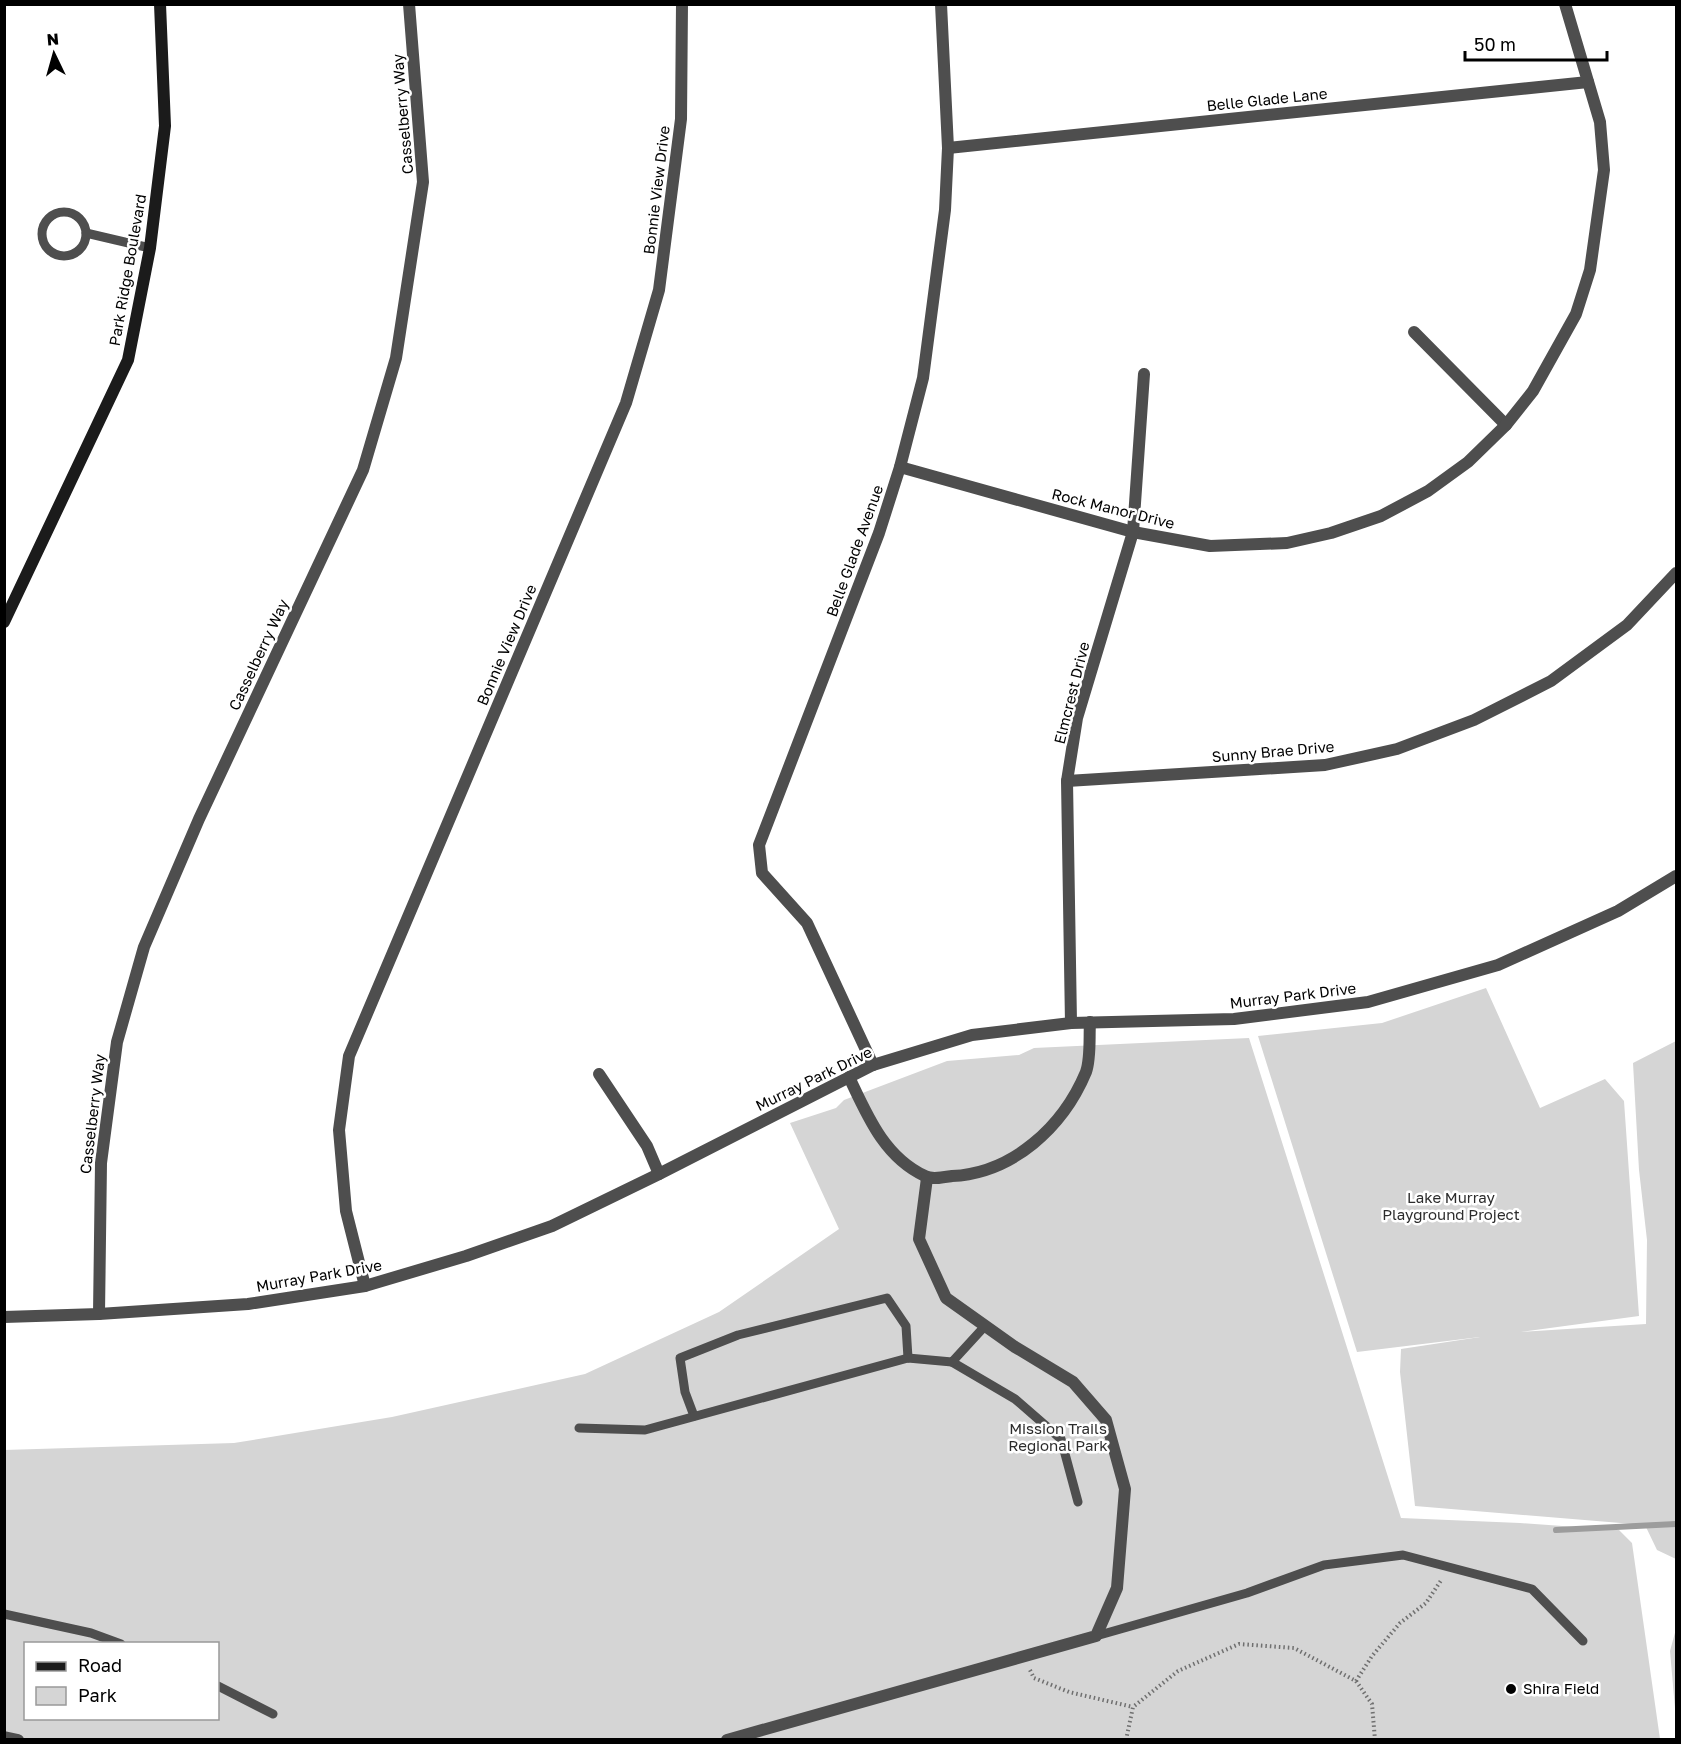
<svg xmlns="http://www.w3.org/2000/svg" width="1681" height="1744" font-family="'Golos Text',sans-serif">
	<rect width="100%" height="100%" fill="#fff"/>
	<g fill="#d5d5d5" fill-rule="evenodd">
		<polygon points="1486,988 1540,1108 1605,1079 1624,1101 1639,1316 1521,1332 1646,1324 1647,1240 1639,1170 1633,1063 1676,1041 1676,1559 1657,1550 1645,1525 1415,1506 1400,1372 1401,1349 1480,1337 1357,1352 1258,1036 1382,1023"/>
		<path d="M1249,1038L1401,1518L1520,1523L1619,1530L1632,1543L1660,1739H5L4,1450L234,1443L392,1417L585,1374L719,1312L839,1229L790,1123L836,1108L844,1100L947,1061L1019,1055L1034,1048ZM26,1644H218V1718H26Z"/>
		<polygon points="1676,1629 1676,1720 1670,1651"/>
	</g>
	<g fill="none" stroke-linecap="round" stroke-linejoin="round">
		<polyline stroke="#9c9c9c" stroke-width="6" points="1556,1530 1676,1524"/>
		<g stroke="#707070" stroke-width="4" stroke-dasharray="1.5 3" stroke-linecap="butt">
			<polyline points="1030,1670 1034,1678 1069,1692 1133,1707"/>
			<polyline points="1356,1681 1372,1656 1400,1623 1426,1603 1442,1579"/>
			<polyline points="1126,1740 1133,1707 1178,1671 1239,1644 1294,1648 1356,1681 1372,1704 1375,1740"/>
		</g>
		<g stroke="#4e4e4e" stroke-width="9">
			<circle cx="64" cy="234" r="22"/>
			<polyline points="86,233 150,248"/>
			<polyline points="952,1362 1015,1399 1061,1439 1078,1502"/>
			<polyline points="694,1416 685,1392 680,1358 738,1335 887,1298 906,1326 908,1358"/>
			<polyline points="579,1428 645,1430 908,1358 952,1362 985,1326"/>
			<polyline points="4,1614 91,1633 121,1644"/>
			<polyline points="1096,1636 1247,1593 1324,1565 1403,1555 1532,1589 1583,1641"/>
			<polyline points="218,1686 273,1714"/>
		</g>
		<g stroke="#4e4e4e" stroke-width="12">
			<polyline points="948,148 1588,82"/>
			<polyline points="1414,332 1506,425"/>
			<polyline points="900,467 1133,532 1210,546 1287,543 1331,533 1381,516 1428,491 1468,462 1506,425 1533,391 1576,314 1590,270 1604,170 1600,122 1565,4"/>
			<polyline points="1067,781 1325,765 1397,749 1474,720 1551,681 1627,625 1676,573"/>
			<polyline points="1071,1023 1067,781 1077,718 1133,532 1144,374"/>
			<polyline points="873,1065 807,923 762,873 759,845 879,533 900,467 923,378 945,210 948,148 941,4"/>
			<polyline points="599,1074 647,1146 659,1174"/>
			<path d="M849,1077C867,1115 884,1157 925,1176C932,1180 945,1177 952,1176C1013,1173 1063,1127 1086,1072C1091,1058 1089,1037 1090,1022"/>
			<polyline points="365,1286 346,1211 339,1130 349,1056 626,403 659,290 681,119 682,4"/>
			<polyline points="99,1314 101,1163 117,1042 144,947 199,819 363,470 396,358 423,182 409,4"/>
			<polyline points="727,1740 1096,1636 1117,1588 1125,1489 1106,1420 1073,1382 1015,1347 946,1298 919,1239 927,1178"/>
		</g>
		<g stroke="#4e4e4e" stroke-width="12">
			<polyline points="4,1317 99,1314 248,1304 365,1286 466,1256 552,1226 659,1174 873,1065 972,1035 1071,1023 1234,1019 1368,1002 1498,965 1618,911 1676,876"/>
			<polyline points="4,1737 18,1740"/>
		</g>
		<polyline stroke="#1b1b1b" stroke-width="12" points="4,622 128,360 150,248 165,126 160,4"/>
	</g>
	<circle fill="#000" stroke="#fff" stroke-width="2" cx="1511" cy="1689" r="6"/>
	<g text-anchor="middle" stroke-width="5" stroke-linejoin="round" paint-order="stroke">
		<g font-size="15" fill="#000" stroke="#fff">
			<text transform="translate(1267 100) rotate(-6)" y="5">Belle Glade Lane</text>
			<text transform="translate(403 114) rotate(-95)" y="5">Casselberry Way</text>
			<text transform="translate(657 190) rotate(-83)" y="5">Bonnie View Drive</text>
			<text transform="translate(128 270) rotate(-80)" y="5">Park Ridge Boulevard</text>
			<text transform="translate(1113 509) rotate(14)" y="5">Rock Manor Drive</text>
			<text transform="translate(855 551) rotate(-70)" y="5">Belle Glade Avenue</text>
			<text transform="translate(507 645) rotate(-67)" y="5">Bonnie View Drive</text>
			<text transform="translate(259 655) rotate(-65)" y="5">Casselberry Way</text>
			<text transform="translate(1072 693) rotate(-76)" y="5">Elmcrest Drive</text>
			<text transform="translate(1273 752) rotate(-5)" y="5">Sunny Brae Drive</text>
			<text transform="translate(1293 996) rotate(-7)" y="5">Murray Park Drive</text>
			<text transform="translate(814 1079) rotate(-26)" y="5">Murray Park Drive</text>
			<text transform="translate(93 1114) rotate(-83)" y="5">Casselberry Way</text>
			<text transform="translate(319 1276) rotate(-10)" y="5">Murray Park Drive</text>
		</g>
		<g font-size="15" fill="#2c2c2c" stroke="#fff">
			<text x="1451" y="1203">Lake Murray<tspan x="1451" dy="17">Playground Project</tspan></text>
			<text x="1058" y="1434">Mission Trails<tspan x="1058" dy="17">Regional Park</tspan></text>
		</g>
		<g font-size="15" fill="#000" stroke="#fff" text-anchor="start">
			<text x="1523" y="1694">Shira Field</text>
		</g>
	</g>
	<rect width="1681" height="1744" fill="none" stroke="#000000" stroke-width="12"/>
	<rect x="24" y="1642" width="195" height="78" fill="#ffffff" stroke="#999999" stroke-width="1.5"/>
	<rect x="36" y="1662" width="30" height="9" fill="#1b1b1b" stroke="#999999" stroke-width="1.5"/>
	<text x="78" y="1672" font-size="18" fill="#000000">Road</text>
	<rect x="36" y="1687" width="30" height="18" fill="#d5d5d5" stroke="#999999" stroke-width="1.5"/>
	<text x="78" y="1702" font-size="18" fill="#000000">Park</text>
	<g transform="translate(54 54) rotate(355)" stroke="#ffffff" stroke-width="4.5" paint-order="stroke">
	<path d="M0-4.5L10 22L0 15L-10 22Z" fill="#000000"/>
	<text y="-9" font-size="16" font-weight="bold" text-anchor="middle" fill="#000000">N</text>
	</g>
	<path d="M1465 51v9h142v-9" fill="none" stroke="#000000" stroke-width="3"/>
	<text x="1474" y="51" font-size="18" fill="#000000" stroke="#ffffff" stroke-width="4.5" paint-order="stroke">50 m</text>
</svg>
